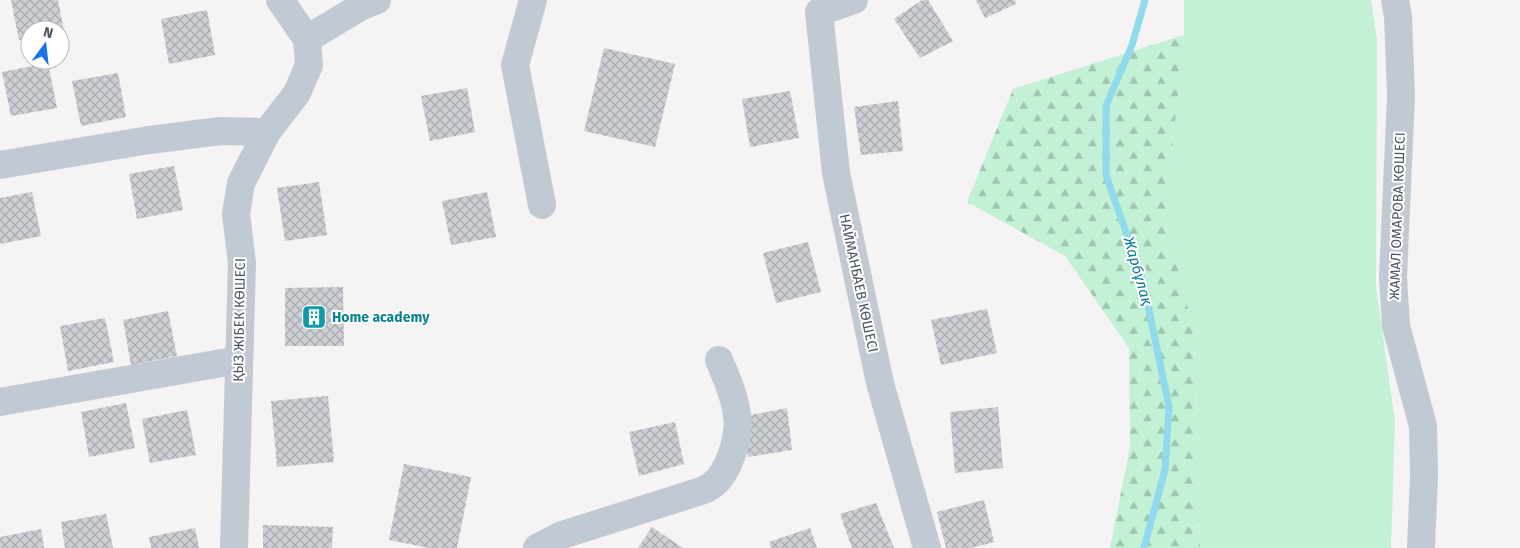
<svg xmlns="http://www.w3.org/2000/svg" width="1520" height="548" font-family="'Fira Sans',sans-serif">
	<defs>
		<pattern id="forest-firs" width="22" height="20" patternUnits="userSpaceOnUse" patternTransform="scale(1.25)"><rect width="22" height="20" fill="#c3f1d5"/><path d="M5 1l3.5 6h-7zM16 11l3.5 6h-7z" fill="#a0c6b0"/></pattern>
		<pattern id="building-cross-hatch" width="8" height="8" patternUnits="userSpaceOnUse" patternTransform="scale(1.25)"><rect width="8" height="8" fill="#cdcfd5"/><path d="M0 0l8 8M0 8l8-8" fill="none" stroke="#a8abb0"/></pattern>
	</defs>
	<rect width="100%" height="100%" fill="#f5f3f3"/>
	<polygon fill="#c3f1d5" points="1184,0 1371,0 1377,39 1376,286 1395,422 1391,548 1200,548 1195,335 1165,220 1184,35"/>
	<polygon fill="url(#forest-firs)" points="1184,35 1165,220 1195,335 1200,548 1110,548 1130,447 1129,348 1065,256 967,202 1013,89"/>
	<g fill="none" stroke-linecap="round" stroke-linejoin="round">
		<polyline stroke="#90daee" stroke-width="7" points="1144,548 1165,470 1169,407 1143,281 1106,175 1106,106 1132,45 1145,0"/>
	</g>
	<g fill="url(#building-cross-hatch)">
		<polygon points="11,0 58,0 64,32 60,33 60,30 30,30 30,38 19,40"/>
		<polygon points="922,0 928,0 953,41 920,58 894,19"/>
		<polygon points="976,0 1015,0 1016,4 985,18"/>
		<polygon points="207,10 215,55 169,64 161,19"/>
		<polygon points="604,48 675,64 655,147 584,131"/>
		<polygon points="48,63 57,108 11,116 2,72"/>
		<polygon points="118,73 126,117 81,126 72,81"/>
		<polygon points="467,88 475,132 430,141 421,96"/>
		<polygon points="790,91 799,138 750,147 742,99"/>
		<polygon points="898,101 903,151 861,155 854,107"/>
		<polygon points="174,166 183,210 137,219 129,174"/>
		<polygon points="319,182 327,235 285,241 277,188"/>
		<polygon points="32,192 41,236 0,244 0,198"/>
		<polygon points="487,192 496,237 451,245 442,201"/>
		<polygon points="808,242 821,292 776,303 763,253"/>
		<polygon points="343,287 344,346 285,346 285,288"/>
		<polygon points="987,309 997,353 941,365 931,320"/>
		<polygon points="168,311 177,356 131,365 123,320"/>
		<polygon points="105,318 114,362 68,371 60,326"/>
		<polygon points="328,396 334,462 277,467 271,401"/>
		<polygon points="126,403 135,448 89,457 81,412"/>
		<polygon points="998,407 1003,468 955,473 950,412"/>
		<polygon points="787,408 792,450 748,457 741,417"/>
		<polygon points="187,410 196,455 150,463 142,419"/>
		<polygon points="675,422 684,464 639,476 629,432"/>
		<polygon points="404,464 471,477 457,548 429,548 389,540"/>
		<polygon points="984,500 994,542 971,548 946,548 937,512"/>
		<polygon points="876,503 894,548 852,548 840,514"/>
		<polygon points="106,514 113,548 65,548 61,522"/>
		<polygon points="263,525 333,527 332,548 263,548"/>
		<polygon points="652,527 683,548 638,548"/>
		<polygon points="195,528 199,548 151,548 149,537"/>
		<polygon points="810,528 817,548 771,548 769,542"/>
		<polygon points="41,529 44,548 0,548 0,537"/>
	</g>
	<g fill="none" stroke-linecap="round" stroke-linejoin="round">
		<g stroke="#c1cad2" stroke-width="28">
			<polyline points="533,0 515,65 542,205"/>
			<polyline points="854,0 819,12 836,173 880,383 927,548"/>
			<polyline points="1395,0 1398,16 1401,96 1393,277 1396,326 1423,426 1424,475 1421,548"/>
			<polyline points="307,39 360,7 377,0"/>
			<polyline points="0,165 149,140 220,131 267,132"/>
			<polyline points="0,402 239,360"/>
			<polyline points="234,548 242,263 236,214 241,183 267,132 297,93 309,65 307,39 280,0"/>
			<path d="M537,548L562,535L701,491C704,490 708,488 711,486C729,474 740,436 737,415C735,396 726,377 719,360"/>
		</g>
	</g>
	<defs>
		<symbol id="building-square" viewBox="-11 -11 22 22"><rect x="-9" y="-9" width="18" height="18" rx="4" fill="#0f9aa8" stroke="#fff"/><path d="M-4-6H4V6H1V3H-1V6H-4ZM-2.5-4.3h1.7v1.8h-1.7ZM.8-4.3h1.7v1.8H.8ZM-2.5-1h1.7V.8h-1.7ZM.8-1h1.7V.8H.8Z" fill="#fff"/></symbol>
	</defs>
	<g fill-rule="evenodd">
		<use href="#building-square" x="300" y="303" width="28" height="28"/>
	</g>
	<g text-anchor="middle" stroke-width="4" stroke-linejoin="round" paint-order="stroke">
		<g font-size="14" fill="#4a5661" stroke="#fff">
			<text transform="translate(1397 216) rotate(-88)" y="5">ЖАМАЛ ОМАРОВА КӨШЕСІ</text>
			<text transform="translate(859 283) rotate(78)" y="5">НАЙМАНБАЕВ КӨШЕСІ</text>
			<text transform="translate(239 320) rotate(-89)" y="5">ҚЫЗ ЖІБЕК КӨШЕСІ</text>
		</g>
		<g font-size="14" font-weight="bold" fill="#0d838f" stroke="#fff" text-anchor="start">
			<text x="332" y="322">Home academy</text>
		</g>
		<g font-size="15" font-style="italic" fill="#0c7c9b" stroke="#fff">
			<text transform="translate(1138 271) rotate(74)" y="5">Жарбұлақ</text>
		</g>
	</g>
	<g transform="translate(45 45) rotate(15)"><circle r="24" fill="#ffffff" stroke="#b7bbc0"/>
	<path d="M0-4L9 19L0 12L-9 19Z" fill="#1a73e8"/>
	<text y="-8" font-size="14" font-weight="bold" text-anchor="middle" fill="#4a5661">N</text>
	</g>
</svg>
